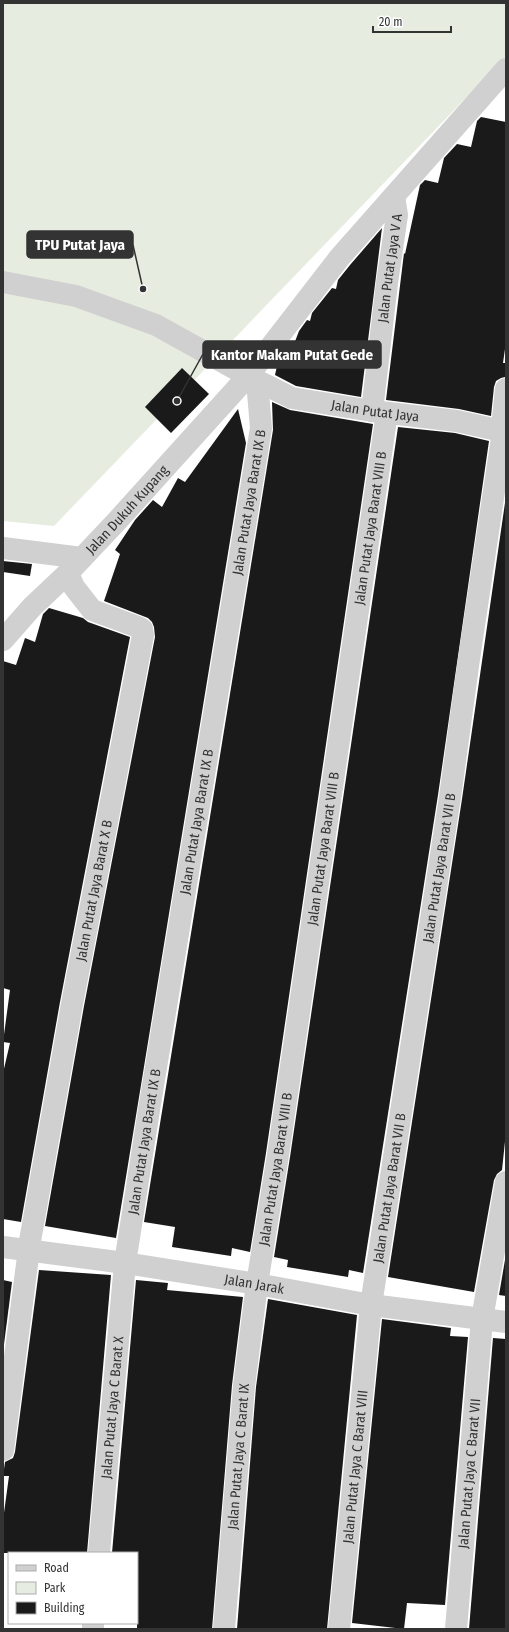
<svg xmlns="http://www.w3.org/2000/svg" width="509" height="1632" font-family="'Fira Sans Condensed',sans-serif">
	<rect width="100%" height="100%" fill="#fff"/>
	<polygon fill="#e6ecdf" points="3,3 506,3 506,56 54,526 3,521"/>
	<g fill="#1a1a1a">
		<polygon points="481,117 506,122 506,342 503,363 506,363 506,372 505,377 501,378 496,381 494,387 491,416 459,409 386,400 404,253 405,254 420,185 425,180 438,183 444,158 457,144 471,147 477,121"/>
		<polygon points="382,228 361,397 296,386 275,375 279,357 284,350 291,352 299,331 307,320 310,321 312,313 332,288 336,289 338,280 350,265"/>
		<polygon points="182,368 209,394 171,433 145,407"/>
		<polygon points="272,402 290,410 373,424 266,1153 250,1252 232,1248 231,1256 172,1247 175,1227 144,1222 273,430"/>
		<polygon points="238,409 246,443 116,1238 45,1226 84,1006 155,637 154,627 152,622 148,618 104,601 120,554 115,550 135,520 153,500 162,507 178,478 185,482"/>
		<polygon points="398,427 455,433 489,441 438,795 363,1273 349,1270 348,1277 287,1267 288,1260 274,1257 290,1157"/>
		<polygon points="506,496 506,1132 502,1170 497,1174 494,1180 474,1292 388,1277 462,799"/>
		<polygon points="3,561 32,564 30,576 3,572"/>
		<polygon points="49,608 83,618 88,622 130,637 60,1002 21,1222 3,1219 3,1073 10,1043 3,1042 10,990 3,988 3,661 16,665 25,638 35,642 43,614"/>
		<polygon points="506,1254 506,1296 499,1295"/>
		<polygon points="39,1270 111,1275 87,1553 3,1553 3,1520 9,1476 3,1476 5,1462 13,1458 15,1452"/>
		<polygon points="3,1280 12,1282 3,1352"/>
		<polygon points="136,1280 168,1283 167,1290 243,1297 232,1385 212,1629 137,1629 137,1553 112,1553"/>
		<polygon points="268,1299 357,1315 327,1629 237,1629 256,1387"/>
		<polygon points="382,1319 451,1328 450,1336 468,1337 445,1605 407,1603 404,1629 352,1623"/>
		<polygon points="493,1338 506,1339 506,1629 469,1629"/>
	</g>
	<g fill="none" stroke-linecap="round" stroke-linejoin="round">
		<g stroke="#d0d0d0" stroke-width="22">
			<path id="s1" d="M3,282L76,296L156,325L248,376L292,398L372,411L457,421L506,432"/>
			<path id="s2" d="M372,411L387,283L397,215L394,196"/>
			<polyline points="3,548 82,558"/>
			<path id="s3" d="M3,640L32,607L68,573L117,521L248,376L340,257L506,69"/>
			<path id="s4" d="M3,1247L125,1263L257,1284L371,1305L506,1322"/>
			<path id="s5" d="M3,1450L30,1241L72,1004L143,635L142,629L138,627L92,610L74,587L68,573"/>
			<path id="s6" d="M99,1553L125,1263L149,1110L261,428L257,381"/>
			<polyline points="93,1629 93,1623"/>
			<path id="s7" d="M224,1629L244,1386L257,1284L278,1155L387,413"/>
			<path id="s8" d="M339,1629L371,1305L450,797L469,659L503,431V418L506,389"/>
			<path id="s9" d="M456,1629L482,1319L506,1182"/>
		</g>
	</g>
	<g text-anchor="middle" stroke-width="4" stroke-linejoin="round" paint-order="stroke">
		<g font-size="14" fill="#333" stroke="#fff">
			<text dy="5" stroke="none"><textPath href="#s2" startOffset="144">Jalan Putat Jaya V A</textPath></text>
			<text dy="5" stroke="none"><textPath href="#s1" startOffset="398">Jalan Putat Jaya</textPath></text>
			<text dy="5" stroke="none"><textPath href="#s6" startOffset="1062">Jalan Putat Jaya Barat IX B</textPath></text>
			<text dy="5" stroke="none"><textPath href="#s3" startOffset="180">Jalan Dukuh Kupang</textPath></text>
			<text dy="5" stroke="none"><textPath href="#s7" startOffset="1111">Jalan Putat Jaya Barat VIII B</textPath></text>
			<text dy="5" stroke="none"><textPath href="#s6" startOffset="738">Jalan Putat Jaya Barat IX B</textPath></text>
			<text dy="5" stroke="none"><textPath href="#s7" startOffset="787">Jalan Putat Jaya Barat VIII B</textPath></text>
			<text dy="5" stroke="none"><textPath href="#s8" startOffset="768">Jalan Putat Jaya Barat VII B</textPath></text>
			<text dy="5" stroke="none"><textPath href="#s5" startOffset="567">Jalan Putat Jaya Barat X B</textPath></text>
			<text dy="5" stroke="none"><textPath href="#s6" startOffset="414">Jalan Putat Jaya Barat IX B</textPath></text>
			<text dy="5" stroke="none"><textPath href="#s7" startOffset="463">Jalan Putat Jaya Barat VIII B</textPath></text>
			<text dy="5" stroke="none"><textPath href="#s8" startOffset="444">Jalan Putat Jaya Barat VII B</textPath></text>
			<text dy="5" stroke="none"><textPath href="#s4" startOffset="254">Jalan Jarak</textPath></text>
			<text dy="5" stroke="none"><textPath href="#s6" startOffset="146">Jalan Putat Jaya C Barat X</textPath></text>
			<text dy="5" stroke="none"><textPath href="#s7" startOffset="173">Jalan Putat Jaya C Barat IX</textPath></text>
			<text dy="5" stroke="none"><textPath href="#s8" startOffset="163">Jalan Putat Jaya C Barat VIII</textPath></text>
			<text dy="5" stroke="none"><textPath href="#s9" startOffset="156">Jalan Putat Jaya C Barat VII</textPath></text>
		</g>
	</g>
	<path fill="none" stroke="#333" stroke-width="1.5" d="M143 289L133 245M177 401L203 354"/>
	<g fill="#333" stroke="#fff" stroke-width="1.5">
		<circle cx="143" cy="289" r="4"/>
		<circle cx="177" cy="401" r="4"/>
	</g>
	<g fill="#333" stroke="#333" stroke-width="1.5">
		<rect x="27" y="231" width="106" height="27" rx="4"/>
		<rect x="203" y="341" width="178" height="27" rx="4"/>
	</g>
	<g font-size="15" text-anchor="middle" font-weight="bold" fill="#fff">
		<text x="80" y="250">TPU Putat Jaya</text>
		<text x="292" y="360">Kantor Makam Putat Gede</text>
	</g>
	<rect width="509" height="1632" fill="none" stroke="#333333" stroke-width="8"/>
	<rect x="8" y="1552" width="130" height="72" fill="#ffffff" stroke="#adadad"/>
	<rect x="16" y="1565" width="20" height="6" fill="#d0d0d0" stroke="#adadad"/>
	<text x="44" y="1572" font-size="12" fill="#333333">Road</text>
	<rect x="16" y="1582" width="20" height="12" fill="#e6ecdf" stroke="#adadad"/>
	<text x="44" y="1592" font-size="12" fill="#333333">Park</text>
	<rect x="16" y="1602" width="20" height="12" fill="#1a1a1a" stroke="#adadad"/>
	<text x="44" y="1612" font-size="12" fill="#333333">Building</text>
	<path d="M373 26v6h78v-6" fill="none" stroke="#333333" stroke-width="2"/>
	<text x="379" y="26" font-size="12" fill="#333333" stroke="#ffffff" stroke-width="3" paint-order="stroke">20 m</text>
</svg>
